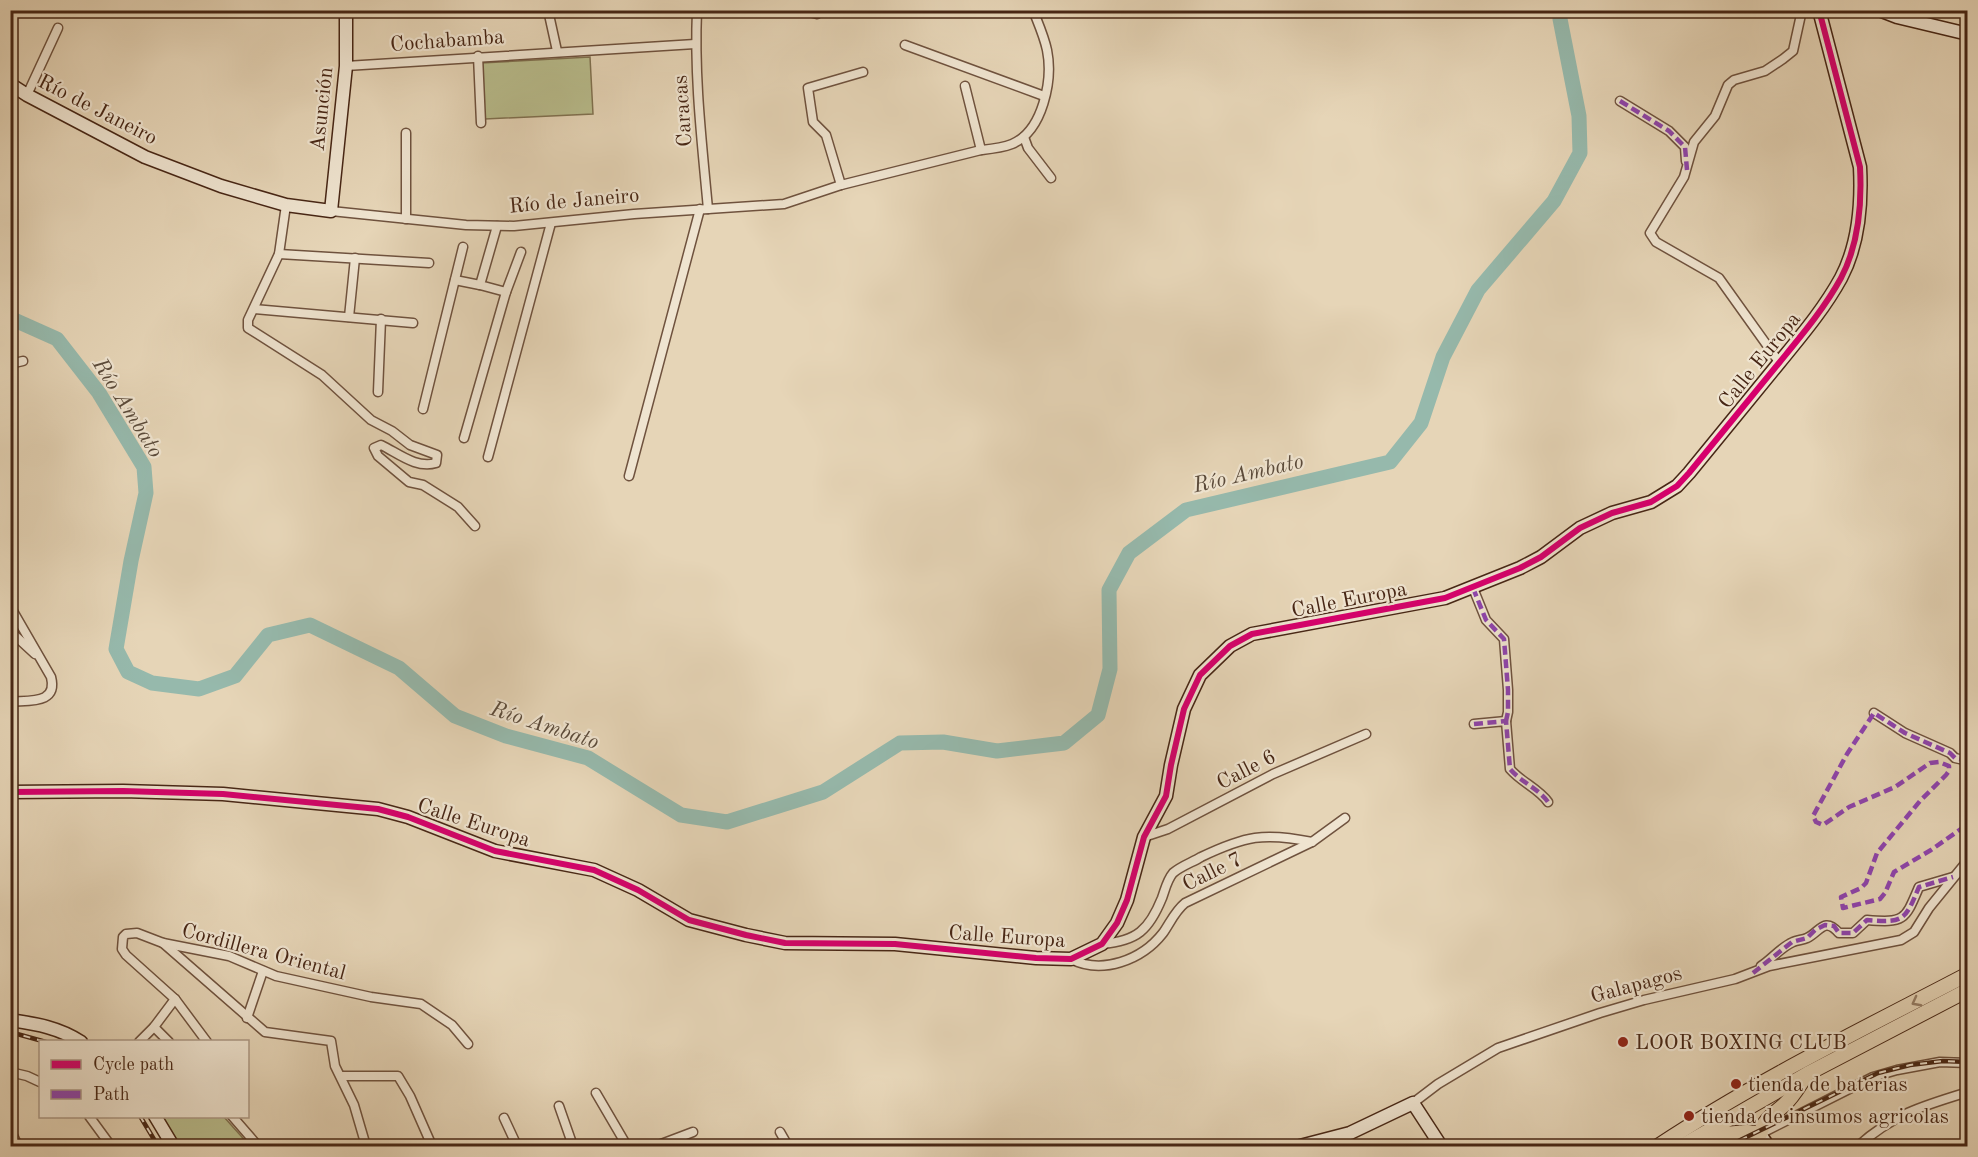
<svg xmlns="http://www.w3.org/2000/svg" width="1978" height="1157" font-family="'Old Standard TT',serif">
	<rect width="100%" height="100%" fill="#e6d5b7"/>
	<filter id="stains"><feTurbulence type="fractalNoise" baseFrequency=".00333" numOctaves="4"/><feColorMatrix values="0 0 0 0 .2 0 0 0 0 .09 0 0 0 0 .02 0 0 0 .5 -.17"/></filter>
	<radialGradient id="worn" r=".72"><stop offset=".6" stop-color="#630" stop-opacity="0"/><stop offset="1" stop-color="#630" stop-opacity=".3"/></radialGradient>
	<g fill="#b8bc8c" stroke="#807150" stroke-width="1.5">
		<polygon points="590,57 593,114 485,119 481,63"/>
		<polygon points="159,1117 224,1117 250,1146 177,1146"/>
	</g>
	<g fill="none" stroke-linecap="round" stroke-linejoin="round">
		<polyline stroke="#96b9ac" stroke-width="15" points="10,318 57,339 99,393 144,467 146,493 131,561 116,649 128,672 152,683 199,689 235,676 268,635 310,625 399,668 455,716 506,736 588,758 681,815 727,822 823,792 900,743 943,742 997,751 1064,743 1098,715 1110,669 1109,590 1129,553 1186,510 1390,462 1421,423 1443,357 1478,290 1554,201 1580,153 1579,116 1560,19 1561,10"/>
		<defs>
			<g id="street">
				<polyline points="548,10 557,51"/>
				<path d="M697,10C694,77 702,143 708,209"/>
				<polyline points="802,10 817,14"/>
				<polyline points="905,45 1044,96"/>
				<polyline points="478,56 481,123"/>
				<polyline points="346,66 695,44"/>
				<polyline points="965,86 981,150"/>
				<polyline points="27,95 58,28"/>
				<polyline points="1620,101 1669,131 1685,147 1686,161"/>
				<polyline points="406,133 406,219"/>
				<polyline points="1024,137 1028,148 1051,178"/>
				<polyline points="841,185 826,135 813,122 808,88 863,72"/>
				<path d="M286,205L279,254L248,320V328L322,375L371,420L392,431L410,445L437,455L436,463C416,469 398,453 381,445L374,448L378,456L409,482L423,485L458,507L475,526"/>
				<path d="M331,211L466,225L514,226L634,214L784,204L841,185L981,150C991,149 1002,148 1012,144C1043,131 1053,80 1047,50C1044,36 1038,23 1033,10"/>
				<polyline points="497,226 480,285 506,292"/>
				<polyline points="279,254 429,263"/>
				<polyline points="455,280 480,285"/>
				<polyline points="254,309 413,323"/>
				<polyline points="349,317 355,258"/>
				<polyline points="1779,362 1719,278 1656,242 1650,233 1684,177 1694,142 1715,116 1728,85 1734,80 1765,71 1783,59 1793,51 1802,10"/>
				<polyline points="10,364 23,361"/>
				<polyline points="378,392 381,319"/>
				<polyline points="423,409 463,247"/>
				<polyline points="464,438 506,292 521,252"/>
				<polyline points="488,457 551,223"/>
				<polyline points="629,476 700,209"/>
				<polyline points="1473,588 1486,620 1504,639 1508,690 1508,712 1506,721"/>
				<path d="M10,606L51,677C58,704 30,700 10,702"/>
				<polyline points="10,631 35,654"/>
				<polyline points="1874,713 1905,733 1950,753 1955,758 1968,761"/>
				<path d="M1474,724L1506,721L1510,769C1521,782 1539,789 1548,802"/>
				<polyline points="1144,837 1168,829 1273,774 1366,734"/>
				<polyline points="163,943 265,1032 331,1041 335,1066 354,1105 366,1146"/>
				<path d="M1102,944C1137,941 1149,930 1162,898C1165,890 1167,880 1173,873C1181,866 1193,862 1201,857C1245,836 1264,832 1312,842"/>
				<path d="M1071,959C1102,975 1142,960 1163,933C1170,923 1175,911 1185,903L1312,842L1345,818"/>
				<path d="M1761,966C1772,959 1781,947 1793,942C1797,940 1803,940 1807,938C1820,932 1824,916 1839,933H1853L1867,920C1905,923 1905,920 1919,887L1953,877"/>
				<polyline points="247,1018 263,971"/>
				<polyline points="154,1027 169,1042"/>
				<polyline points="139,1042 154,1027 175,999"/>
				<polyline points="207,1042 175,999 126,955 122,949 123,937 126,934 137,933 163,943 229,956 276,976 371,997 421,1004 452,1025 468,1044"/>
				<polyline points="10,1072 27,1076 40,1082"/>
				<polyline points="341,1076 398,1076 410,1096 432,1146"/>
				<polyline points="596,1093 627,1146"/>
				<polyline points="1413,1103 1438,1084 1498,1048 1600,1013 1644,1000 1735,979 1769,966 1901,940 1914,932 1929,908 1968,860"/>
				<polyline points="559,1106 573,1146"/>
				<polyline points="89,1116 111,1146"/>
				<polyline points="232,1116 258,1146"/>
				<polyline points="504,1118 517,1146"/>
				<polyline points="10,1129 18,1146"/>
				<polyline points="780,1132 788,1146"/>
				<polyline points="656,1146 693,1132"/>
				<polyline points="1739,1146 1760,1134 1873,1077 1897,1070 1940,1062 1968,1063"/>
				<path d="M1858,1146C1894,1114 1922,1106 1968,1092"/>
			</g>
			<g id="secondary">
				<polyline points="1879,10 1897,17 1968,34"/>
				<polyline points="10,84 27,95 145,157 221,186 286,205 331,211 346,66 346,10"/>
				<path d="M10,792L123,791L223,794L378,809L408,817L495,851L594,870L638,890L689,920L746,935L785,943L895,944L1036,958L1071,959L1102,944L1117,923L1127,900L1144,837L1166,796L1171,765L1184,709L1200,675L1230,646L1252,634L1445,598L1520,568L1541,557L1580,528L1612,513L1651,502L1677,486L1689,473C1719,436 1749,400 1779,363C1801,336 1824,309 1841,278C1859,244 1862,205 1860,167L1819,10"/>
				<path d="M10,1020C36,1024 58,1027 81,1042"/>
				<polyline points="155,1116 173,1146"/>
				<polyline points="1760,1134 1768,1146"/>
				<polyline points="1300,1146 1350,1133 1413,1103 1441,1146"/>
			</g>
			<g id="primary">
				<path d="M1704,1136L1747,1132L1760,1134C1764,1119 1773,1115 1784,1105C1793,1097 1799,1086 1805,1077"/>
				<path d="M1658,1146C1756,1081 1863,1029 1968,974"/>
				<polyline points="1682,1146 1807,1074 1968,990"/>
			</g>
		</defs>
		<use href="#street" stroke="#6f523e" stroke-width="11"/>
		<use href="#secondary" stroke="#472615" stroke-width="15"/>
		<use href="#primary" stroke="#472615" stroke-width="16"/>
		<use href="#street" stroke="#efe4d0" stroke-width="8"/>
		<use href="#secondary" stroke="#efe4d0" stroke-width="12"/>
		<use href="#primary" stroke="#e6d5b7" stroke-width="14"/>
		<defs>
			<g id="rail">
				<polyline points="10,1032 46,1042"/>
				<polyline points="140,1116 158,1146"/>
				<polyline points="1728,1146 1878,1073 1910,1065 1943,1061 1968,1062"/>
			</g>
		</defs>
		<use href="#rail" stroke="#472615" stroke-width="4.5"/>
		<use href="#rail" stroke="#efe4d0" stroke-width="2" stroke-dasharray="7" stroke-linecap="butt"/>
		<g stroke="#8e44ad" stroke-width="4.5" stroke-dasharray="9 4.5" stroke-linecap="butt">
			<polyline points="1620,101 1669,131 1685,147 1687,170"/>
			<polyline points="1473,588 1486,620 1504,639 1508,690 1508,712 1506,721"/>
			<path d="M1474,724L1506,721L1510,769C1521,782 1539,789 1548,802"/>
			<polyline points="1968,761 1955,758 1950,753 1905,733 1874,713 1847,754 1813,816 1816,822 1823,825 1849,807 1895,787 1930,763 1939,762 1949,766 1949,771 1946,775 1920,801 1877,853 1866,883 1861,888 1841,897 1843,908 1880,899 1885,893 1894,872 1931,850 1968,824"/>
			<path d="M1753,973L1792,942L1807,938L1815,930L1825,925L1834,926L1839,933H1853L1867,920C1905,923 1905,920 1919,887L1953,877"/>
		</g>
		<defs>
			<path id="cycleway" d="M10,792L123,791L223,794L378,809L408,817L495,851L594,870L638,890L689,920L746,935L785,943L895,944L1036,958L1071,959L1102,944L1117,923L1127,900L1144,837L1166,796L1171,765L1184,709L1200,675L1230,646L1252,634L1445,598L1520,568L1541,557L1580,528L1612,513L1651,502L1677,486L1689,473C1719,436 1749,400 1779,363C1801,336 1824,309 1841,278C1859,244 1862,205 1860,167L1819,10"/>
		</defs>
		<use href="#cycleway" stroke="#efe4d0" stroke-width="10"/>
		<use href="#cycleway" stroke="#d6006c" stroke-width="6"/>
	</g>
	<defs><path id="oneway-chevron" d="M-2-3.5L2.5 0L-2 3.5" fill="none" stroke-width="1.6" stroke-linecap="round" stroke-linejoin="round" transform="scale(1.5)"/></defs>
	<use stroke="#967e66" href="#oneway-chevron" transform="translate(1916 1002) rotate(152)"/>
	<g fill="#8f2418" stroke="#efe4d0" stroke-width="2">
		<circle cx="1623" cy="1042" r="6"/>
		<circle cx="1736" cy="1084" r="6"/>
		<circle cx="1689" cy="1116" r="6"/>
	</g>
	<g text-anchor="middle" stroke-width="4.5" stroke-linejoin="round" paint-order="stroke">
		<g font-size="21" fill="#472615" stroke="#efe4d0">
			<text transform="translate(447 40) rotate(-4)" y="7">Cochabamba</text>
			<text transform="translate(98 109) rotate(27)" y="7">Río de Janeiro</text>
			<text transform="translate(321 109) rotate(-84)" y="7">Asunción</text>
			<text transform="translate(682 111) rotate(-94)" y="7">Caracas</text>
			<text transform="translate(574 200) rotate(-5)" y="7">Río de Janeiro</text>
			<text transform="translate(1759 360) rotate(-51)" y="7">Calle Europa</text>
			<text transform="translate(1349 599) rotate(-11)" y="7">Calle Europa</text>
			<text transform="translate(1246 769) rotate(-27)" y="7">Calle 6</text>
			<text transform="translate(474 822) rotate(18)" y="7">Calle Europa</text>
			<text transform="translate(1212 871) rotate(-26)" y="7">Calle 7</text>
			<text transform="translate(1007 936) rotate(4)" y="7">Calle Europa</text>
			<text transform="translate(264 951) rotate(15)" y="7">Cordillera Oriental</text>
			<text transform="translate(1636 984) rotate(-15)" y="7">Galapagos</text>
		</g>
		<g font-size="21" fill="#472615" stroke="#efe4d0" text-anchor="start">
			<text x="1635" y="1049">LOOR BOXING CLUB</text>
			<text x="1748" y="1091">tienda de baterias</text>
			<text x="1701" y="1123">tienda de insumos agricolas</text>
		</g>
		<g font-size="22" font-style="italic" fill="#5b4b3b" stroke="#efe4d0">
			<text transform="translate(129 407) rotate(58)" y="8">Río Ambato</text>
			<text transform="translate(1248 472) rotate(-13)" y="8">Río Ambato</text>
			<text transform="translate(545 724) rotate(18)" y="8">Río Ambato</text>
		</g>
	</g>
	<rect width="1978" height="1157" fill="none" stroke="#e6d5b7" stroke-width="36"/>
	<rect x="12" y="12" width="1954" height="1133" fill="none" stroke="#472615" stroke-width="3"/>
	<rect x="18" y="18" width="1942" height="1121" fill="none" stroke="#472615" stroke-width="1.5"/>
	<rect x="39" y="1040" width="210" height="78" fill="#efe4d0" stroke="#ac9885" stroke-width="1.5"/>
	<rect x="51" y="1060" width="30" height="9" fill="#d6006c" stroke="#ac9885" stroke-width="1.5"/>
	<text x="93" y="1070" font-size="18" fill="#472615">Cycle path</text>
	<rect x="51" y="1090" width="30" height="9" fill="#8e44ad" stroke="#ac9885" stroke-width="1.5"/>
	<text x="93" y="1100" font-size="18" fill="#472615">Path</text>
	<rect width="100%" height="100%" filter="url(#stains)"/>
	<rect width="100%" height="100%" fill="url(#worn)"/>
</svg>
